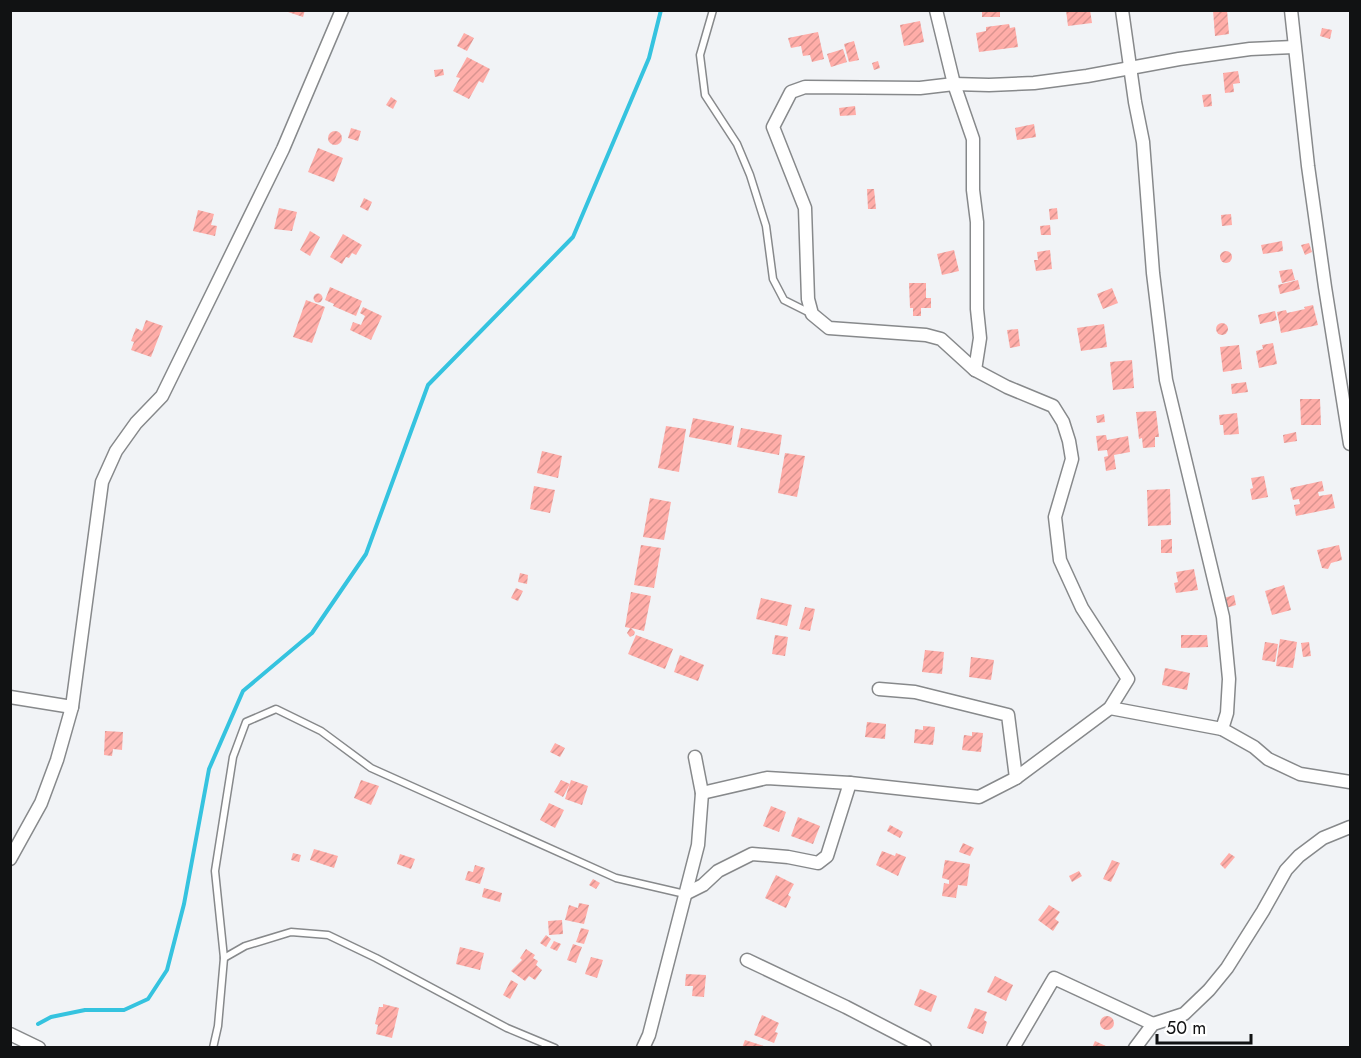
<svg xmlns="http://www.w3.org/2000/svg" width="1361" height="1058" font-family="Jost,sans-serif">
	<defs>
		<pattern id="building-hatch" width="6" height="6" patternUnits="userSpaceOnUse" patternTransform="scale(1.5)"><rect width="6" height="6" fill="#ffada8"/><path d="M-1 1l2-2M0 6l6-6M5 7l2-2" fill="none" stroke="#da9490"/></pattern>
	</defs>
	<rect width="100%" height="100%" fill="#f1f3f6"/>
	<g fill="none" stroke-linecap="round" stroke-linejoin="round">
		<polyline stroke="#35c3df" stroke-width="4" points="38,1024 51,1017 85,1010 124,1010 148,999 167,970 184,904 209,769 243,691 312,633 366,554 428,385 573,237 649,58 661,10"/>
	</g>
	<g fill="url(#building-hatch)">
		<polygon points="282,10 305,10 303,17"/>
		<rect x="982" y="10" width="18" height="7"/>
		<polygon points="1066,10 1090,10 1092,23 1068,26"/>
		<polygon points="1213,10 1227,10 1229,34 1215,36"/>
		<polygon points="920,21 924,42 904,46 900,25"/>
		<polygon points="1009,24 1010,28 1015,27 1018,47 979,52 976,33 986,31 986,27"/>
		<polygon points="1322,28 1332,30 1330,39 1320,36"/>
		<polygon points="818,32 824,59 812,62 810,55 803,56 801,46 791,48 788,38"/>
		<polygon points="464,33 474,38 467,51 457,46"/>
		<polygon points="854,41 859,60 849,62 844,44"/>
		<polygon points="843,49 847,62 831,67 827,54"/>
		<polygon points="467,57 490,69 483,83 479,81 469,99 453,91 460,78 456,77"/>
		<polygon points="878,61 880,68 874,70 872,63"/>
		<polygon points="443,69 444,75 435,77 434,70"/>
		<polygon points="1238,71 1240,83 1233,84 1234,92 1225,93 1223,73"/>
		<polygon points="1211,94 1212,106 1204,107 1202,95"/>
		<polygon points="391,97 397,101 393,109 386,105"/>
		<polygon points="855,106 856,115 840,116 839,108"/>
		<polygon points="1034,124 1036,137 1017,140 1015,128"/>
		<polygon points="351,128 361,131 358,141 348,138"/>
		<circle cx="335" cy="138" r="7"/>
		<polygon points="318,148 343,158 334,182 308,172"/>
		<polygon points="867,189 874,189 876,209 868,209"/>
		<polygon points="364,198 372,202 368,211 360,207"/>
		<polygon points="279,208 297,212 292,231 274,229"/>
		<polygon points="1057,208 1058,219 1050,220 1049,209"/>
		<polygon points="198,210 214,214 211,225 217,226 215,236 193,231"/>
		<polygon points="1231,214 1232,225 1222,226 1221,215"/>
		<polygon points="1050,225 1051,235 1041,235 1040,226"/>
		<polygon points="310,231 320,237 310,256 300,250"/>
		<polygon points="343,234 362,245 356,255 352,253 349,258 346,257 342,264 330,257"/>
		<polygon points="1282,241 1283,251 1263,254 1261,245"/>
		<polygon points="1309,243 1312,252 1305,255 1301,245"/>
		<polygon points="954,250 959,271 942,275 937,254"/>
		<polygon points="1050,250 1052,269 1036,271 1034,260 1038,260 1037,252"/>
		<circle cx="1226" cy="257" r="6"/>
		<polygon points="1292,269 1295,280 1282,283 1279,271"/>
		<polygon points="1298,280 1300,289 1280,294 1278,285"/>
		<polygon points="909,283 926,283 926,298 931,298 931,308 921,308 921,316 913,316 913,308 910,308"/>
		<polygon points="330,287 362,301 356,316 333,306 334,304 325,300"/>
		<polygon points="1112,288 1118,303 1103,309 1097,294"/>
		<circle cx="318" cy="298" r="4.5"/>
		<polygon points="306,300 325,307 312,343 293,337"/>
		<polygon points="1313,305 1318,325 1281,333 1277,312 1286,310 1287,313 1305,309 1304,307"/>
		<polygon points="363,307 382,316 371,340 350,330 353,322 361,325 365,316 360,313"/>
		<polygon points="1275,311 1277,320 1260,324 1258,315"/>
		<polygon points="146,320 163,326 151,357 131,350 134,342 131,341 136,328 142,331"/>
		<circle cx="1222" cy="329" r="6"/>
		<polygon points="1104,324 1107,347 1081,351 1077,328"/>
		<polygon points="1018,329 1020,346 1010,348 1007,330"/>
		<polygon points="1273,343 1277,364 1259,368 1256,351 1263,349 1262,345"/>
		<polygon points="1239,345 1242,369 1223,372 1220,347"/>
		<polygon points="1132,360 1134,388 1113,390 1110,362"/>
		<polygon points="1246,382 1248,392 1232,394 1231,384"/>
		<polygon points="1300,399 1320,399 1321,425 1301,425"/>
		<polygon points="1156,411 1159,437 1155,437 1155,447 1143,448 1142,438 1139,439 1136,412"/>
		<polygon points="1237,413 1239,434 1224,435 1223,425 1220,425 1219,415"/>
		<polygon points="1104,414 1105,422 1097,423 1096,416"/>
		<polygon points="693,418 734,426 731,445 689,437"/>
		<polygon points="666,426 686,429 679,472 658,468"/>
		<polygon points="741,428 782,435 779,455 737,447"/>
		<polygon points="1296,432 1297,441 1284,443 1283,435"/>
		<polygon points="1106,435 1107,440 1128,436 1130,452 1114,455 1116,469 1106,471 1104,457 1108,456 1107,450 1098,451 1096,436"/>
		<polygon points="542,451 562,456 558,478 537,473"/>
		<polygon points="785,453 805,456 797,497 778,493"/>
		<polygon points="1264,476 1268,497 1252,500 1250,489 1253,488 1251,478"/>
		<polygon points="1322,481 1324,491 1318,492 1319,496 1332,494 1335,508 1296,516 1294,505 1300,504 1299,499 1293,500 1290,488"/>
		<polygon points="534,486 555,490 550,513 530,509"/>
		<polygon points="1170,489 1171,525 1148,526 1147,490"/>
		<polygon points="650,498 671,502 664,540 643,537"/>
		<polygon points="1172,539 1172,553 1161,553 1161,540"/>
		<polygon points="641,545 661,548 654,588 634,585"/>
		<polygon points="1339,545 1342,560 1331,563 1328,569 1322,568 1317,550"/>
		<polygon points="1194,569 1198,590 1176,593 1174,583 1178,582 1176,572"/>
		<polygon points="520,573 528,575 527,584 518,582"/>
		<polygon points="1284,585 1291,610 1272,615 1265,591"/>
		<polygon points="516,588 523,591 518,601 511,598"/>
		<polygon points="631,592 651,596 644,631 631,628 635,632 634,635 630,637 627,633 630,628 625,627"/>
		<polygon points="1234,595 1236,605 1226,608 1224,598"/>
		<polygon points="761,598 792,605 787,626 756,619"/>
		<polygon points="805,607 815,609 810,631 799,629"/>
		<polygon points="636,635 673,649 665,669 628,654"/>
		<polygon points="775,635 788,637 785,656 772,654"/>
		<polygon points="1181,635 1207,635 1208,647 1181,648"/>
		<polygon points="1280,639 1297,642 1293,668 1276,666"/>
		<polygon points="1265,642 1278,644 1275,662 1262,660"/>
		<polygon points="1309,642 1311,656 1303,657 1301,643"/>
		<polygon points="925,650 944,652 942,674 922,672"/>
		<polygon points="680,655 704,665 698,681 674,672"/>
		<polygon points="971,657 994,660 991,680 969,677"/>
		<polygon points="1165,668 1190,673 1187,690 1162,685"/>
		<polygon points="867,722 886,724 885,739 865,737"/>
		<polygon points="923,726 935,727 933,745 914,743 915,729 923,730"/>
		<polygon points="105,731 123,732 122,750 113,749 112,756 104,755"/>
		<polygon points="972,732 983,733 981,752 962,750 964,735 972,736"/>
		<polygon points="555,743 565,748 560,757 550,752"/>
		<polygon points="361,780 379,786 371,805 354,798"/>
		<polygon points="561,780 570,784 563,797 554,792"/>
		<polygon points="571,780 588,786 582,805 565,799"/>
		<polygon points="549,803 564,810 555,828 540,820"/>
		<polygon points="771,806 786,812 779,832 763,826"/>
		<polygon points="798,817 820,826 813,844 791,836"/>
		<polygon points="890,825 903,832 900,838 887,831"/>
		<polygon points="963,843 974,848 970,856 959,852"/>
		<polygon points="314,849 338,856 334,868 310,860"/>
		<polygon points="882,851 895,856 896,853 906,857 898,876 876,865"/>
		<polygon points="293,853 301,855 299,862 291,860"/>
		<polygon points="1229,853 1235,857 1225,869 1220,864"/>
		<polygon points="400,854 415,859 411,869 397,864"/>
		<polygon points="945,860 970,864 967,886 958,885 956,898 942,896 944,883 949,884 949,880 942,878"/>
		<polygon points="1112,860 1120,863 1111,882 1103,879"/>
		<polygon points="475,865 485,868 480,884 465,880 468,871 473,872"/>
		<polygon points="1079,871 1082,876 1072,882 1069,876"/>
		<polygon points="776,875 794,884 788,895 791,897 786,908 765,898"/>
		<polygon points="593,879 600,883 596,889 589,885"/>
		<polygon points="484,888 502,893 500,902 482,897"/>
		<polygon points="579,903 589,905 584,924 565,920 569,905 578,908"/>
		<polygon points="1049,905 1060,912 1055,919 1059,922 1053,931 1038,920"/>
		<polygon points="562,920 563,934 549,935 548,921"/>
		<polygon points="581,928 589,930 584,944 576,942"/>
		<polygon points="546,935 551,939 546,947 540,943"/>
		<polygon points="554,941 561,944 557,951 550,948"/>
		<polygon points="573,944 582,947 576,963 567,960"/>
		<polygon points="460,947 484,953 480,970 456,964"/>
		<polygon points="526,949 535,955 533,958 538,961 536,965 542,970 535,980 529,976 525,981 511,971 522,960 520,958"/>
		<polygon points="591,957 603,960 597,978 585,974"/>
		<polygon points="686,974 706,975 704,997 692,996 693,986 685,986"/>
		<polygon points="995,976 1013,985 1006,1001 987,992"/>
		<polygon points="511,980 518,984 510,999 503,995"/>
		<polygon points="920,989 937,996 931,1012 914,1005"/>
		<polygon points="383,1004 399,1008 392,1038 376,1034 378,1025 375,1024 379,1007 383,1007"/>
		<polygon points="975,1008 987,1012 984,1020 987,1022 983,1034 967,1028"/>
		<polygon points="762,1015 779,1023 775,1032 778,1033 774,1043 754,1035"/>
		<circle cx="1107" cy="1023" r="7"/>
		<polygon points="745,1040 767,1047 767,1048 742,1048"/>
		<polygon points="1095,1041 1110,1048 1092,1048"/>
	</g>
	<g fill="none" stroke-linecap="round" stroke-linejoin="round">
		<defs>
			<g id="lane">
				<polyline points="713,10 700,55 705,95 737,144 750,175 766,226 773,279 784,300 812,314"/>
				<polyline points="224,958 245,946 291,932 328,935 376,958 507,1028 555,1048"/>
				<polyline points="213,1048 218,1026 224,958 215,871 233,757 246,722 276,709 321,731 371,768 616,878 685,894"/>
			</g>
			<g id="street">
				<polyline points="936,10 954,84 973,139 973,190 977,222 977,309 980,338 975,370"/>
				<polyline points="1122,10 1135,102 1143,142 1153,273 1166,380 1223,617 1229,679 1227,713 1222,729 1254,747 1268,759 1300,774 1350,782"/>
				<polyline points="1291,10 1308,166 1325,287 1350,444"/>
				<polyline points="10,697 72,707"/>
				<polyline points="1110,708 1222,729"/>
				<polyline points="1016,778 1110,708 1128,679 1082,608 1060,560 1055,517 1072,459 1069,441 1063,422 1053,406 1007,387 975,370 941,339 926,335 829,328 812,314 808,299 805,208 773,127 791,92 805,87 920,88 954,84 989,85 1034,83 1087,76 1179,59 1250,49 1294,47"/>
				<polyline points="702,793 767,778 850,783 979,797 1016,778 1008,715 915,692 879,689"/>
				<polyline points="10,859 41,803 57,760 72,707 102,482 116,451 136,423 162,396 283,149 342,10"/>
				<polyline points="685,894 703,885 718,871 752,854 788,857 818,863 827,856 850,783"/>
				<polyline points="747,960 846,1007 925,1048"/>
				<polyline points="10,1034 39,1048"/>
				<polyline points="643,1048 649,1035 698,845 702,793 695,757"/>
				<polyline points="1013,1048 1054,978 1153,1024"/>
				<polyline points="1135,1048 1153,1024 1184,1014 1209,990 1227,968 1263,911 1286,870 1299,856 1323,838 1350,827"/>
			</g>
		</defs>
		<use href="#lane" stroke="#87898b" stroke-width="9"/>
		<use href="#street" stroke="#87898b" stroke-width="15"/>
		<use href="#lane" stroke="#fff" stroke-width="6"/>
		<use href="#street" stroke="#fff" stroke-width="12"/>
	</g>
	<rect width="1361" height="1058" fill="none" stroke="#111213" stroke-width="24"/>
	<path d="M1157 1034v9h94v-9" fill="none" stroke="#111213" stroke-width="3"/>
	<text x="1166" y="1034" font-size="18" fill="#111213" stroke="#ffffff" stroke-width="4.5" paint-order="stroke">50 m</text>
</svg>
